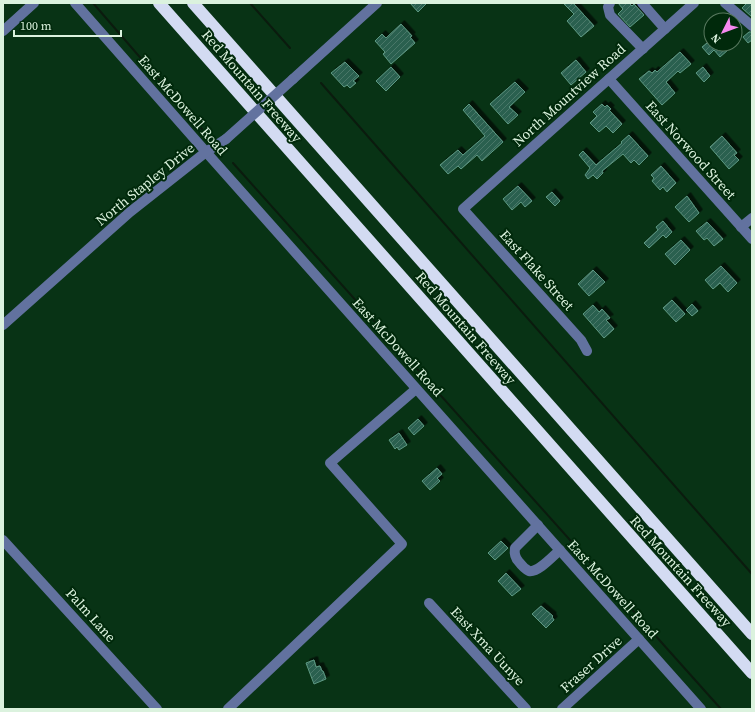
<svg xmlns="http://www.w3.org/2000/svg" width="755" height="712" font-family="'Source Serif 4',serif">
	<defs>
		<pattern id="building-hatch" width="6" height="6" patternUnits="userSpaceOnUse"><rect width="6" height="6" fill="#2b604f"/><path d="M-1 1l2-2M0 6l6-6M5 7l2-2" fill="none" stroke="#497768"/></pattern>
		<filter id="shadow"><feDropShadow dx="3.5" dy="-3.5" stdDeviation="0" flood-color="#0009"/></filter>
	</defs>
	<rect width="100%" height="100%" fill="#083315"/>
	<g fill="none" stroke-linecap="round" stroke-linejoin="round">
		<g stroke="#0b1b0e" stroke-width="2">
			<polyline points="93,3 202,129"/>
			<polyline points="250,3 290,48"/>
			<polyline points="321,83 752,574"/>
			<polyline points="233,163 721,709"/>
		</g>
	</g>
	<g fill="url(#building-hatch)" stroke="#5d9983" filter="url(#shadow)">
		<polygon points="410,3 427,3 418,12"/>
		<polygon points="563,3 573,3 594,26 581,37 567,21 574,14"/>
		<polygon points="618,3 629,3 632,6 634,4 644,15 630,27 618,14 623,9"/>
		<polygon points="747,3 750,3 752,5 752,17 742,8"/>
		<polygon points="401,24 412,36 410,37 415,43 391,64 383,54 385,52 375,41 382,34 386,38"/>
		<polygon points="749,32 752,32 752,40 748,43 743,37"/>
		<polygon points="707,43 709,44 722,44 728,50 720,57 714,50 709,55 702,47"/>
		<polygon points="680,52 691,64 680,73 678,71 666,82 675,93 662,105 639,79 649,71 652,73 655,70 657,72"/>
		<polygon points="576,60 586,72 571,85 561,73"/>
		<polygon points="345,62 359,76 353,81 356,83 350,88 347,85 344,87 331,73"/>
		<polygon points="391,67 400,77 386,91 376,81"/>
		<polygon points="703,67 710,76 704,82 696,73"/>
		<polygon points="515,82 525,92 509,107 518,115 508,124 490,104"/>
		<polygon points="469,104 503,142 482,161 477,155 461,169 458,166 448,174 440,165 458,150 463,155 485,136 463,110"/>
		<polygon points="602,104 605,107 607,105 611,109 609,110 622,124 613,133 606,126 599,132 590,123 597,116 593,112"/>
		<polygon points="629,135 648,156 639,165 634,160 631,163 623,154 602,171 603,173 597,179 593,175 588,179 585,175 590,168 579,155 583,151 596,165 622,143 621,142"/>
		<polygon points="722,136 737,153 734,155 739,160 729,169 710,147"/>
		<polygon points="661,166 676,183 667,192 663,187 660,190 652,181 654,178 651,175"/>
		<polygon points="518,186 532,201 525,207 521,202 512,210 503,199"/>
		<polygon points="552,192 560,201 555,206 546,197"/>
		<polygon points="687,196 699,213 689,222 675,207"/>
		<polygon points="663,221 672,232 666,238 663,235 649,248 644,243 658,230 656,227"/>
		<polygon points="707,222 723,239 714,246 707,238 704,240 696,231"/>
		<polygon points="681,240 690,250 675,265 665,254"/>
		<polygon points="721,266 737,283 728,292 720,283 713,289 705,280"/>
		<polygon points="593,270 605,282 589,296 578,284"/>
		<polygon points="672,300 685,314 676,322 663,308"/>
		<polygon points="692,304 698,311 692,316 686,310"/>
		<polygon points="593,305 599,312 602,309 610,318 606,320 614,329 604,338 583,314"/>
		<polygon points="418,419 424,426 414,435 408,428"/>
		<polygon points="399,433 407,445 399,450 397,447 395,449 389,440"/>
		<polygon points="437,468 442,474 437,478 440,481 430,490 422,481"/>
		<polygon points="501,541 508,548 495,560 488,553"/>
		<polygon points="506,573 521,589 512,596 498,581"/>
		<polygon points="541,606 553,616 552,617 554,620 546,628 532,614"/>
		<polygon points="314,660 316,667 320,666 322,671 323,671 326,679 314,684 306,663"/>
	</g>
	<g fill="none" stroke-linecap="round" stroke-linejoin="round">
		<g stroke="#62729f" stroke-width="10">
			<polyline points="75,3 206,152 701,709"/>
			<polyline points="610,3 608,7 610,15 643,49"/>
			<polyline points="642,3 665,29"/>
			<polyline points="725,3 752,26"/>
			<polyline points="3,31 34,3"/>
			<polyline points="293,79 377,3"/>
			<polyline points="609,79 752,239"/>
			<polyline points="741,227 752,218"/>
			<polyline points="3,325 130,212 206,152 226,139"/>
			<polyline points="587,351 581,340 463,209 694,3"/>
			<path d="M538,525L515,548C514,554 515,558 519,562C522,566 525,569 529,571C538,573 553,556 560,550"/>
			<polyline points="3,540 157,709"/>
			<polyline points="429,603 526,709"/>
			<polyline points="228,709 402,544 330,463 416,389"/>
			<polyline points="562,709 639,639"/>
		</g>
		<g stroke="#d3dbf2" stroke-width="12">
			<polyline points="159,3 752,673"/>
			<polyline points="193,3 752,634"/>
		</g>
		<polyline stroke="#62729f" stroke-width="10" points="226,139 293,79"/>
	</g>
	<g text-anchor="middle" stroke-width="4" stroke-linejoin="round" paint-order="stroke">
		<g font-size="14" fill="#dbf2de" stroke="#00290b">
			<text transform="translate(252 86) rotate(49)" y="5">Red Mountain Freeway</text>
			<text transform="translate(569 95) rotate(-42)" y="5">North Mountview Road</text>
			<text transform="translate(183 105) rotate(49)" y="5">East McDowell Road</text>
			<text transform="translate(691 150) rotate(48)" y="5">East Norwood Street</text>
			<text transform="translate(145 184) rotate(-39)" y="5">North Stapley Drive</text>
			<text transform="translate(537 270) rotate(48)" y="5">East Flake Street</text>
			<text transform="translate(466 328) rotate(49)" y="5">Red Mountain Freeway</text>
			<text transform="translate(398 347) rotate(48)" y="5">East McDowell Road</text>
			<text transform="translate(681 571) rotate(48)" y="5">Red Mountain Freeway</text>
			<text transform="translate(613 589) rotate(48)" y="5">East McDowell Road</text>
			<text transform="translate(91 615) rotate(48)" y="5">Palm Lane</text>
			<text transform="translate(488 646) rotate(47)" y="5">East Xma Uunye</text>
			<text transform="translate(591 664) rotate(-42)" y="5">Fraser Drive</text>
		</g>
	</g>
	<rect width="755" height="712" fill="none" stroke="#dbf2de" stroke-width="8"/>
	<g transform="translate(723 32) rotate(228)"><circle r="19" fill="#00290b" stroke="#58795f"/>
	<path d="M0-3L7 15L0 10L-7 15Z" fill="#f589ef"/>
	<text y="-6" font-size="11" font-weight="bold" text-anchor="middle" fill="#dbf2de">N</text>
	</g>
	<path d="M14 30v6h107v-6" fill="none" stroke="#dbf2de" stroke-width="2"/>
	<text x="20" y="30" font-size="12" fill="#dbf2de" stroke="#00290b" stroke-width="3" paint-order="stroke">100 m</text>
</svg>
